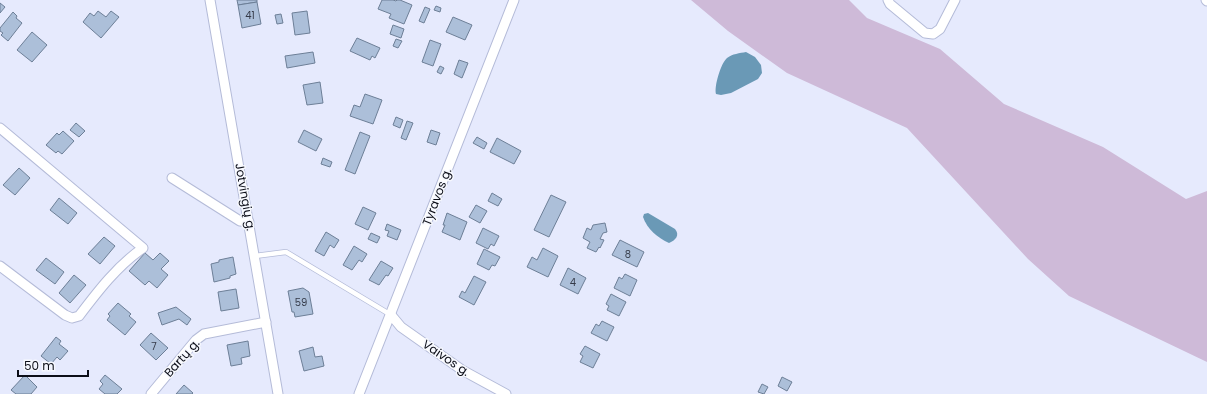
<svg xmlns="http://www.w3.org/2000/svg" width="1207" height="394" font-family="Poppins,sans-serif">
	<rect width="100%" height="100%" fill="#e6eafd"/>
	<polygon fill="#cebad8" points="691,0 849,0 867,18 940,49 1004,104 1103,147 1186,199 1207,191 1207,362 1069,296 1028,259 907,128 787,73 728,31"/>
	<g fill="#6a99b6">
		<path d="M746,52L755,57L761,65L762,73L758,79L731,93L721,95L716,94C714,86 721,63 727,58C732,54 740,53 746,52Z"/>
		<path d="M648,213L675,229C680,235 676,240 669,243C658,238 647,229 643,217L644,214Z"/>
	</g>
	<g fill="#acbfd9" stroke="#6d7f97">
		<polygon points="237,0 257,0 257,2 238,5"/>
		<polygon points="382,0 393,0 396,1 397,0 400,0 412,5 404,24 389,18 391,14 378,9"/>
		<polygon points="257,2 261,24 242,28 238,5"/>
		<polygon points="0,3 5,7 0,13"/>
		<polygon points="436,6 441,8 440,12 434,10"/>
		<polygon points="425,7 430,9 424,23 419,21"/>
		<polygon points="98,11 106,17 111,11 119,17 101,38 83,22 90,13 94,16"/>
		<polygon points="307,11 310,33 295,35 292,13"/>
		<polygon points="13,12 17,16 16,18 22,23 8,41 1,35 3,33 0,31 0,28"/>
		<polygon points="281,14 283,23 277,24 275,15"/>
		<polygon points="453,17 472,25 465,40 446,32"/>
		<polygon points="393,25 404,29 401,38 390,34"/>
		<polygon points="32,32 47,45 32,62 17,50"/>
		<polygon points="357,38 380,48 375,58 372,56 370,60 350,51"/>
		<polygon points="396,39 402,41 398,48 393,46"/>
		<polygon points="430,40 441,44 433,66 422,62"/>
		<polygon points="313,52 315,63 287,68 285,56"/>
		<polygon points="459,60 468,63 462,78 454,74"/>
		<polygon points="440,66 444,68 441,74 437,72"/>
		<polygon points="320,82 323,103 307,105 303,85"/>
		<polygon points="365,94 382,100 373,124 350,116 354,105 360,107"/>
		<polygon points="396,117 403,120 400,128 393,125"/>
		<polygon points="407,121 413,123 406,140 401,138"/>
		<polygon points="76,123 85,131 79,137 70,130"/>
		<polygon points="304,130 322,139 316,151 298,142"/>
		<polygon points="431,130 440,133 436,145 427,142"/>
		<polygon points="63,131 74,141 62,154 58,151 56,153 46,145 57,133 59,135"/>
		<polygon points="360,132 370,136 355,174 345,170"/>
		<polygon points="477,137 487,143 484,149 473,143"/>
		<polygon points="497,138 521,151 514,164 490,152"/>
		<polygon points="323,158 332,162 330,167 321,164"/>
		<polygon points="19,168 30,178 15,195 3,185"/>
		<polygon points="492,193 502,199 498,206 488,201"/>
		<polygon points="551,195 566,202 549,237 534,230"/>
		<polygon points="59,198 77,213 68,224 50,210"/>
		<polygon points="476,205 487,211 480,223 469,217"/>
		<polygon points="363,207 376,213 368,230 355,224"/>
		<polygon points="447,213 467,222 460,240 442,232 445,225 443,225"/>
		<polygon points="605,223 607,232 603,233 600,239 604,240 600,248 599,247 596,252 587,248 590,242 583,238 587,228 591,230 593,225"/>
		<polygon points="387,224 401,230 397,240 387,236 389,231 385,230"/>
		<polygon points="483,228 499,236 494,246 491,244 488,249 476,243"/>
		<polygon points="326,232 339,240 334,248 330,245 324,256 315,251"/>
		<polygon points="371,233 380,237 377,243 368,239"/>
		<polygon points="104,237 115,246 100,264 88,254"/>
		<polygon points="620,240 644,252 637,267 612,255"/>
		<polygon points="354,246 367,254 362,262 359,260 352,270 343,265"/>
		<polygon points="543,248 558,256 548,277 527,267 532,257 537,260"/>
		<polygon points="484,249 500,257 495,266 492,265 489,270 477,264"/>
		<polygon points="145,253 153,260 160,253 169,261 161,269 168,275 157,288 149,281 145,285 129,271"/>
		<polygon points="233,257 236,274 230,276 230,278 214,282 211,264 219,262 219,260"/>
		<polygon points="46,258 64,272 55,284 36,270"/>
		<polygon points="381,261 393,268 388,276 386,275 379,285 369,280"/>
		<polygon points="568,268 586,278 578,294 560,285"/>
		<polygon points="625,274 637,280 630,296 614,288 619,277 622,279"/>
		<polygon points="74,275 86,285 70,303 59,293"/>
		<polygon points="474,276 486,282 474,305 459,297 462,291 465,293"/>
		<polygon points="303,288 309,292 313,314 295,317 294,312 292,312 288,291"/>
		<polygon points="236,289 239,308 221,311 218,292"/>
		<polygon points="611,294 626,302 619,316 607,310 609,306 606,304"/>
		<polygon points="118,303 131,314 129,316 136,322 125,335 107,320 110,316 108,314"/>
		<polygon points="176,307 191,319 187,325 179,319 162,325 158,313"/>
		<polygon points="602,321 614,327 607,341 591,333 596,324 599,326"/>
		<polygon points="151,333 168,348 156,360 140,345"/>
		<polygon points="56,337 61,341 59,344 68,351 60,360 57,357 51,364 41,356"/>
		<polygon points="248,341 250,356 241,358 242,364 231,366 227,345"/>
		<polygon points="585,346 600,354 593,368 580,362 583,356 580,354"/>
		<polygon points="313,347 315,357 322,356 324,366 304,371 299,351"/>
		<polygon points="25,375 37,387 31,394 16,394 11,390"/>
		<polygon points="105,375 122,389 117,394 105,394 99,389 103,384 100,381"/>
		<polygon points="782,377 792,382 787,391 778,386"/>
		<polygon points="762,384 768,387 764,394 758,392"/>
		<polygon points="184,385 193,393 192,394 176,394"/>
	</g>
	<g fill="none" stroke-linecap="round" stroke-linejoin="round">
		<defs>
			<polyline id="lane" points="255,256 286,252 391,315"/>
			<g id="street">
				<polyline points="210,0 278,394"/>
				<polyline points="888,0 890,4 925,33 933,34 940,29 955,0"/>
				<polyline points="1206,0 1207,1"/>
				<path d="M0,128L143,248C117,266 98,291 79,316L72,318L65,315L0,266"/>
				<polyline points="172,178 240,221 249,222"/>
				<polyline points="391,315 401,327 462,370 506,394"/>
				<polyline points="151,394 196,340 204,334 266,322"/>
				<polyline points="359,394 514,0"/>
			</g>
		</defs>
		<use href="#lane" stroke="#b4bbd8" stroke-width="6"/>
		<use href="#street" stroke="#b4bbd8" stroke-width="11"/>
		<use href="#lane" stroke="#fff" stroke-width="4.5"/>
		<use href="#street" stroke="#fff" stroke-width="9"/>
	</g>
	<g text-anchor="middle" stroke-width="3" stroke-linejoin="round" paint-order="stroke">
		<g font-size="10" fill="#343a48">
			<text x="250" y="19">41</text>
			<text x="628" y="258">8</text>
			<text x="573" y="286">4</text>
			<text x="301" y="306">59</text>
			<text x="154" y="350">7</text>
		</g>
		<g font-size="12" fill="#0c0e18" stroke="#f6f8fe">
			<text transform="translate(245 197) rotate(80)" y="4">Jotvingių g.</text>
			<text transform="translate(437 197) rotate(-69)" y="4">Tyravos g.</text>
			<text transform="translate(182 358) rotate(-48)" y="4">Bartų g.</text>
			<text transform="translate(446 358) rotate(34)" y="4">Vaivos g.</text>
		</g>
	</g>
	<path d="M18 370v6h70v-6" fill="none" stroke="#0c0e18" stroke-width="2"/>
	<text x="24" y="370" font-size="12" fill="#0c0e18" stroke="#f6f8fe" stroke-width="3" paint-order="stroke">50 m</text>
</svg>
